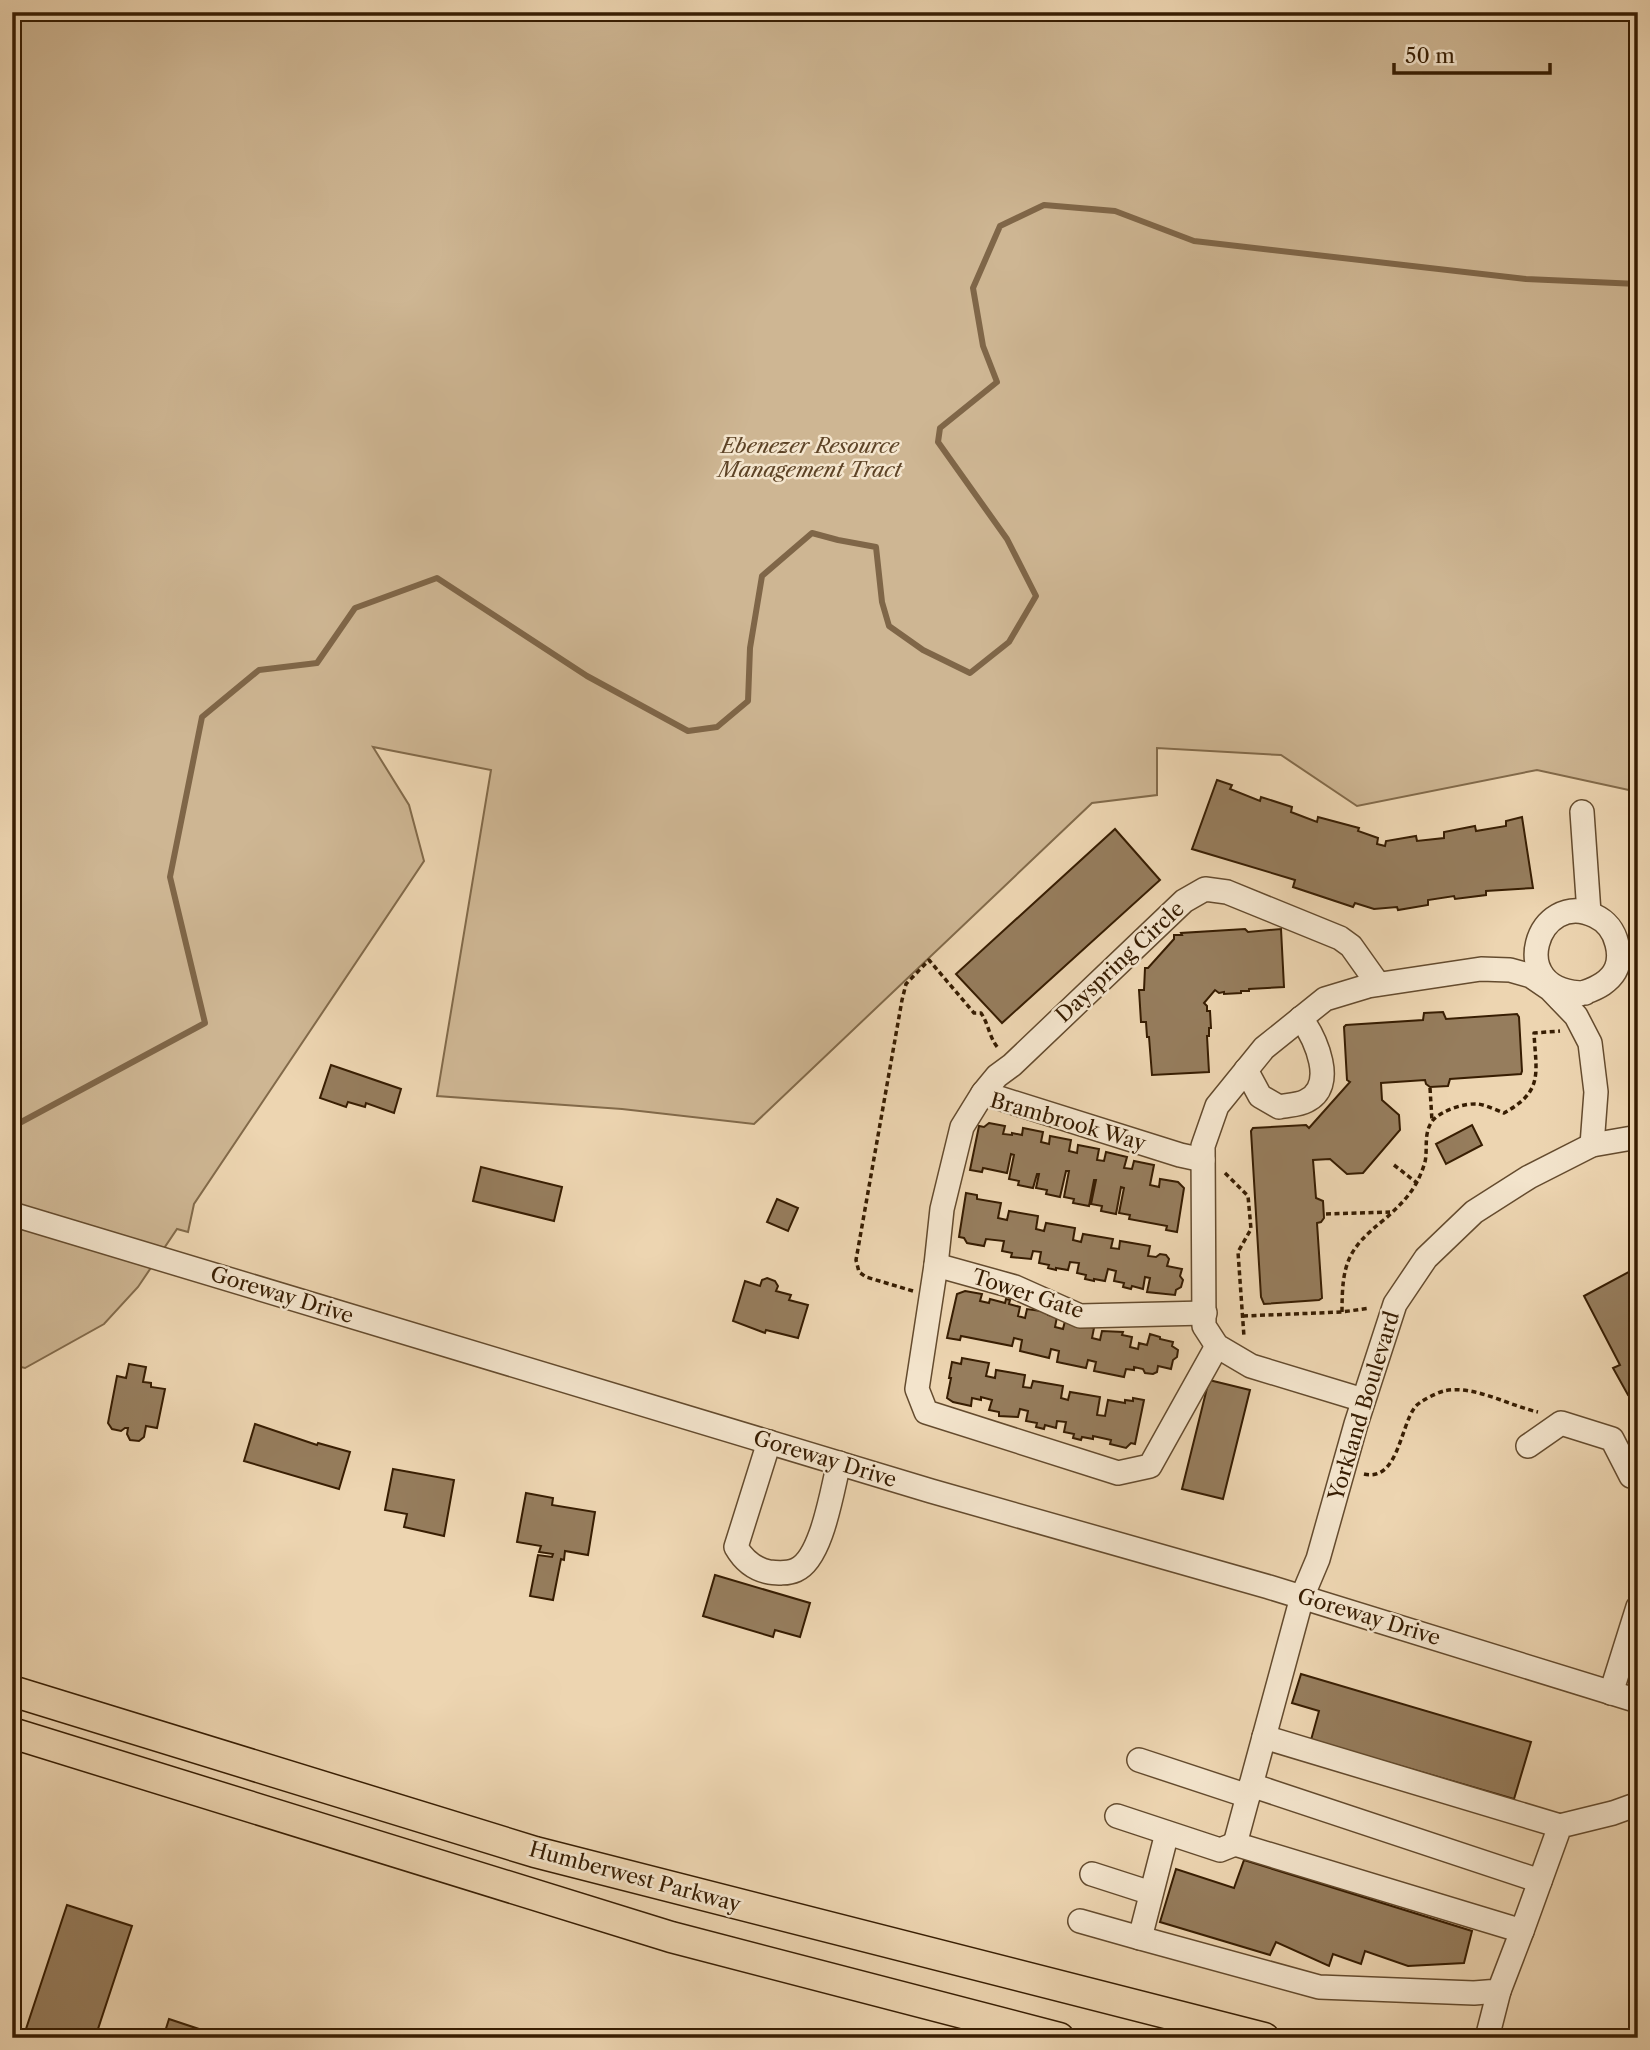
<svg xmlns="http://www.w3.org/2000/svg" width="1650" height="2050" font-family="'Libre Caslon Text',serif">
	<rect width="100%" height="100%" fill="#edd5b1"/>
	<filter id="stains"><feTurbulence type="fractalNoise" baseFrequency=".00286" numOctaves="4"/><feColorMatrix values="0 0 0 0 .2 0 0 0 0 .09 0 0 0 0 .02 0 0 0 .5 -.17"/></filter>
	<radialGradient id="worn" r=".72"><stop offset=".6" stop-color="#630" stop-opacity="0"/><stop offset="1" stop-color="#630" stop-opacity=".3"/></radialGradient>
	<polygon fill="#ceb693" stroke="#826a4a" stroke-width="2" points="12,12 1638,12 1638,792 1537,770 1357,806 1281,755 1157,748 1157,795 1092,803 754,1124 622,1109 437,1096 491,770 373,747 409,805 424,861 194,1204 188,1232 177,1229 138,1287 104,1324 25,1368 12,1365"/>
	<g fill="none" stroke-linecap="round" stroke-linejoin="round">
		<polyline stroke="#7f6648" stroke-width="6" points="12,1127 205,1023 170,877 202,717 259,670 317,663 355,608 437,578 587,676 688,731 717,727 748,701 750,648 762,576 812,533 838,540 876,547 882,602 889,626 923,650 970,673 1009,642 1036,596 1007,539 938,442 940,428 997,382 983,346 973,288 1000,226 1044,205 1115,211 1194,241 1526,279 1638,284"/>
	</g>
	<g fill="#967d5d" stroke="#371d02" stroke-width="2">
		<polygon points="1217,780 1232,785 1230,789 1260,801 1261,797 1292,807 1291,812 1317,822 1318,817 1359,828 1358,831 1378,838 1377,844 1385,846 1386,841 1416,836 1417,841 1444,838 1444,832 1475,826 1476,831 1506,826 1506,821 1522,817 1533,888 1486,891 1486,895 1455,899 1454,896 1428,900 1428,905 1398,910 1397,907 1374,909 1355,903 1353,907 1293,887 1295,880 1192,849"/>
		<polygon points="1115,829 1160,880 1002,1023 956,974"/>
		<polygon points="1637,863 1638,863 1638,929 1634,866"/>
		<polygon points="1245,929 1248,932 1281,929 1284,987 1249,989 1249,991 1241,991 1241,993 1224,994 1224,992 1219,993 1215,990 1204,1003 1207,1006 1207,1011 1210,1011 1211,1028 1209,1028 1209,1036 1207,1036 1209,1072 1152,1075 1149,1037 1147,1037 1146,1022 1141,1022 1139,990 1144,990 1145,968 1148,968 1174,939 1174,935 1182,935 1181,933"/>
		<polygon points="1634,937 1638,937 1638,959 1633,957 1632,940"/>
		<polygon points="1443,1012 1446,1019 1517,1014 1519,1017 1522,1071 1521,1074 1450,1079 1448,1086 1430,1087 1426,1084 1425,1080 1381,1083 1382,1100 1399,1115 1400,1130 1363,1173 1347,1174 1330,1159 1313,1160 1316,1198 1323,1201 1324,1218 1321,1222 1317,1223 1322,1298 1319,1300 1264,1304 1261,1297 1251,1131 1253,1128 1306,1125 1309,1128 1350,1082 1347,1080 1344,1027 1346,1025 1423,1020 1424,1013"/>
		<polygon points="331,1065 401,1089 394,1113 366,1103 365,1107 348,1102 346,1107 320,1098"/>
		<polygon points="989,1123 1005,1126 1003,1134 1012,1135 1012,1133 1022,1135 1023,1128 1043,1132 1041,1142 1049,1144 1050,1136 1071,1140 1069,1151 1077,1153 1078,1145 1099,1149 1097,1160 1104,1161 1106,1152 1127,1157 1124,1168 1132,1169 1134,1161 1154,1165 1150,1185 1159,1187 1160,1179 1178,1182 1184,1188 1177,1232 1166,1230 1167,1226 1129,1219 1130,1215 1119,1213 1124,1188 1121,1187 1116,1214 1101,1211 1102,1206 1091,1204 1096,1180 1094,1180 1089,1206 1073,1203 1074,1199 1064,1197 1069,1171 1066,1171 1060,1197 1046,1194 1047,1190 1036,1188 1039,1174 1037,1174 1033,1188 1018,1185 1019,1181 1009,1179 1014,1155 1011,1154 1007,1173 983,1168 982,1172 970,1170 979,1126 984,1127"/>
		<polygon points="1472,1125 1482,1145 1446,1164 1436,1144"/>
		<polygon points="481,1167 562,1187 554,1221 473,1201"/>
		<polygon points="966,1193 977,1195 977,1199 1001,1203 998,1218 1007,1220 1009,1211 1038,1216 1036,1229 1044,1231 1046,1223 1075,1228 1073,1240 1081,1242 1083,1234 1113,1239 1111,1248 1119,1249 1120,1241 1150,1246 1148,1256 1156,1257 1160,1254 1166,1255 1169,1259 1167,1266 1182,1269 1180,1276 1183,1280 1181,1287 1176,1290 1175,1295 1147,1292 1150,1278 1145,1277 1143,1289 1132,1286 1131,1289 1123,1287 1124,1283 1114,1281 1116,1271 1108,1269 1105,1281 1094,1279 1094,1281 1085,1279 1086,1275 1077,1273 1079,1263 1070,1262 1068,1270 1056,1268 1056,1270 1048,1268 1049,1265 1039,1263 1041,1252 1033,1251 1031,1259 1011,1257 1012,1253 1002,1251 1004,1241 986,1239 984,1246 967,1243 964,1238 959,1237"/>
		<polygon points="777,1199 798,1208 788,1231 767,1222"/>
		<polygon points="1638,1267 1638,1397 1635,1391 1628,1395 1613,1368 1620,1365 1584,1296"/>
		<polygon points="767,1278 775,1281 778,1286 776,1291 791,1295 789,1300 808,1305 798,1338 766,1330 765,1333 733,1321 745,1281 760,1286 762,1280"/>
		<polygon points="965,1291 982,1294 980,1301 989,1303 990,1299 1005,1303 1006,1299 1010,1300 1009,1304 1020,1307 1018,1316 1025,1318 1027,1309 1048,1312 1048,1315 1057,1317 1055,1327 1063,1329 1065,1321 1094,1328 1092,1338 1100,1340 1102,1331 1123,1332 1122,1335 1132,1337 1130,1347 1138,1349 1139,1343 1147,1345 1150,1334 1160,1337 1160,1339 1173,1342 1172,1346 1178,1350 1177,1357 1173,1360 1171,1369 1158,1366 1157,1372 1153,1374 1145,1373 1143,1369 1134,1367 1134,1370 1126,1369 1124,1377 1094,1371 1096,1362 1088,1360 1086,1368 1057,1362 1059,1351 1051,1349 1049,1358 1020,1351 1022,1340 1014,1338 1012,1346 961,1336 960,1340 947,1338 957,1294"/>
		<polygon points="962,1358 989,1363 986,1376 995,1378 996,1370 1025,1375 1023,1387 1031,1388 1033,1381 1063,1386 1061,1398 1068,1400 1070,1392 1100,1397 1097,1415 1105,1416 1108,1400 1125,1403 1125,1400 1133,1401 1133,1398 1144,1400 1135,1444 1131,1443 1126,1448 1110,1444 1111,1440 1093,1436 1093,1439 1082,1437 1081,1440 1073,1438 1074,1434 1064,1432 1066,1422 1057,1421 1056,1428 1045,1425 1044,1429 1036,1427 1037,1423 1026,1421 1028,1411 1020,1409 1018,1417 999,1416 999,1412 989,1410 992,1400 981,1397 981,1400 972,1398 971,1406 953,1402 947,1398 951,1378 949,1378 952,1362 961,1364"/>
		<polygon points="129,1364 146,1367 143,1382 151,1383 151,1387 165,1389 157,1428 146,1426 144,1437 139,1441 130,1440 127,1434 128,1428 125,1428 121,1431 112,1429 108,1423 117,1376 126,1378"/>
		<polygon points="1209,1380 1250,1390 1223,1499 1182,1489"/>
		<polygon points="255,1424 317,1445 318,1443 350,1452 339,1489 244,1461"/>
		<polygon points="393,1469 454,1480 444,1536 404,1527 407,1514 385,1510"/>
		<polygon points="526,1493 553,1498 552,1505 595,1512 588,1555 565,1551 564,1560 561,1559 553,1600 530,1596 538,1555 552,1557 553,1554 539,1552 541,1546 517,1542"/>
		<polygon points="715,1575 810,1603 800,1637 775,1630 773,1637 703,1616"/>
		<polygon points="1301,1674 1531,1742 1514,1799 1311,1740 1319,1711 1292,1703"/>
		<polygon points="1244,1860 1472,1931 1464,1963 1408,1966 1365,1951 1361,1964 1333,1954 1329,1966 1276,1942 1270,1955 1160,1922 1176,1869 1234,1888"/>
		<polygon points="67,1905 132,1926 95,2038 23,2038"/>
		<polygon points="169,2019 199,2029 197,2038 163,2038"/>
	</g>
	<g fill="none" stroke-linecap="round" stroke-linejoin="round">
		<defs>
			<g id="minor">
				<polyline points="1582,812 1589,913"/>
				<path d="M1560,999C1588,993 1627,983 1617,944C1614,931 1606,921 1595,916C1538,887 1502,993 1585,993"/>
				<path d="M1246,1070L1260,1096L1279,1107C1287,1105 1299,1105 1306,1101C1338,1086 1315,1038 1301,1018"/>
				<polyline points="983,1093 997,1076 1012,1065 1184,901 1205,889 1227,892 1340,938 1351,946 1378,984"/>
				<polyline points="1638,1137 1592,1145 1529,1177 1474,1212 1426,1258 1395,1304 1356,1424 1318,1559 1302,1597 1235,1844 1522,1931 1560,1826 1613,1813 1638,1804"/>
				<polyline points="1203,1160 1180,1155 983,1093 962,1127 942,1209 936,1265 917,1389 926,1412 1118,1473 1150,1466 1217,1346"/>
				<polyline points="12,1214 931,1491 1269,1587 1638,1701"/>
				<polyline points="936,1265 1015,1287 1080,1316 1205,1313"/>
				<polyline points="1363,1400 1251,1366 1217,1346 1204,1326 1203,1146 1217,1106 1264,1048 1325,999 1368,986 1481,969 1510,970 1531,976 1550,989 1576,1016 1590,1043 1596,1092 1592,1145"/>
				<path d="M769,1442L736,1547C744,1561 754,1569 769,1572C778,1573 787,1574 796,1570C822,1559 832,1490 839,1463"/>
				<polyline points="1528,1446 1561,1423 1612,1439 1631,1476"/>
				<polyline points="1611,1693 1638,1607"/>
				<polyline points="1264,1737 1560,1826"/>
				<polyline points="1139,1760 1248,1796"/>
				<polyline points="1251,1785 1540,1881"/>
				<polyline points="1117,1816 1220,1850 1235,1844"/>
				<polyline points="1092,1874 1151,1893"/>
				<polyline points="1080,1921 1140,1938 1167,1833"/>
				<polyline points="1140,1938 1319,1987 1474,1993 1499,1991 1522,1931"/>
				<polyline points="1487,2038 1499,1991"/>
			</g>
			<g id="major">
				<polyline points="12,1691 535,1852 1264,2038"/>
				<polyline points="12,1733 671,1937 1059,2038"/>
			</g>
		</defs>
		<use href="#minor" stroke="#644b2e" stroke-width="26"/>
		<use href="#major" stroke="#371d02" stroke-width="33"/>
		<g stroke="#371d02" stroke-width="3.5" stroke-dasharray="5 3.5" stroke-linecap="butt">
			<polyline points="1430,1088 1432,1121"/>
			<polyline points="1394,1165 1417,1183"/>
			<polyline points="1225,1173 1248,1196 1251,1229 1238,1252 1244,1337"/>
			<polyline points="1326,1214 1390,1212"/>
			<path d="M913,1291L866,1277L859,1272L856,1260L902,1000L906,984L929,960L974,1013H981C989,1025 989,1037 998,1048"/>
			<path d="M1342,1312C1342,1264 1347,1249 1385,1219C1397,1208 1409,1197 1417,1182C1420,1176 1423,1169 1425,1162C1428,1148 1423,1133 1433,1120C1443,1110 1464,1103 1478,1104C1486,1105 1496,1110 1504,1113C1544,1091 1536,1073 1534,1033L1560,1031"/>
			<polyline points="1243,1316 1342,1312 1370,1308"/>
			<path d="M1364,1474C1398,1482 1400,1427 1415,1407C1420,1401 1436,1393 1444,1391C1472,1384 1510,1406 1538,1412"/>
		</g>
		<use href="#minor" stroke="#f3e4cc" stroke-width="23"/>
		<use href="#major" stroke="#edd5b1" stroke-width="30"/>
	</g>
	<g text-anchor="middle" stroke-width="5" stroke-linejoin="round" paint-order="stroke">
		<g font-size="21" font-style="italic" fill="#5d4326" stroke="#f3e4cc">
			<text x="810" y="453">Ebenezer Resource<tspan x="810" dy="24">Management Tract</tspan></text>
		</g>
		<g font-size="21" fill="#371d02" stroke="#f3e4cc">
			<text transform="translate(1120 962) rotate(-43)" y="7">Dayspring Circle</text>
			<text transform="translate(1068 1122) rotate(16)" y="7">Brambrook Way</text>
			<text transform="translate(1028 1294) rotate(18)" y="7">Tower Gate</text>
			<text transform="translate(282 1295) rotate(17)" y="7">Goreway Drive</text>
			<text transform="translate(1364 1406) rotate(-73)" y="7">Yorkland Boulevard</text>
			<text transform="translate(825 1459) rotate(17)" y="7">Goreway Drive</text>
			<text transform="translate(1369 1617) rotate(17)" y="7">Goreway Drive</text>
			<text transform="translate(635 1877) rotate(15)" y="7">Humberwest Parkway</text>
		</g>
	</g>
	<rect width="1650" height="2050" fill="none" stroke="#edd5b1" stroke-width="42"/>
	<rect x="14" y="14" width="1622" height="2022" fill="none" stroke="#371d02" stroke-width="3.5"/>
	<rect x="21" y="21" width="1608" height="2008" fill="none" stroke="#371d02" stroke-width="2"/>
	<path d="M1394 63v10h156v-10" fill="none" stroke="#371d02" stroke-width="3.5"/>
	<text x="1405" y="63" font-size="21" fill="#371d02" stroke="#f3e4cc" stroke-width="5" paint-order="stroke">50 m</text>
	<rect width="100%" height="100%" filter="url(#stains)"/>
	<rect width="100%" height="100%" fill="url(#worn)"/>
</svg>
